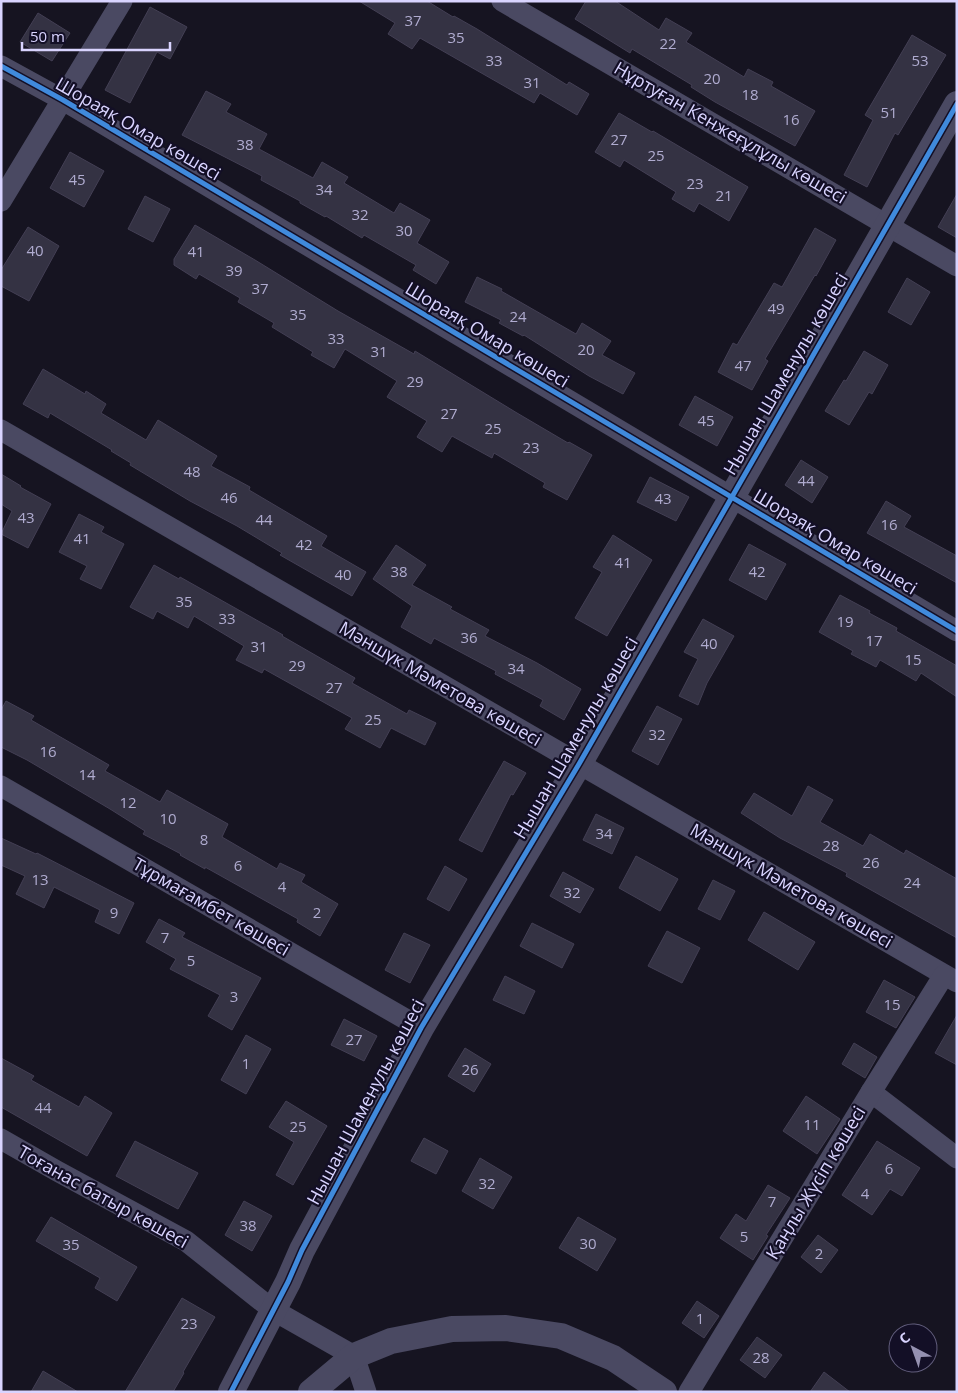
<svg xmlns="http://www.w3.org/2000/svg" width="958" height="1393" font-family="'Open Sans',sans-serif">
	<rect width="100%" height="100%" fill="#161421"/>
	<g fill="#343243" stroke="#433f54">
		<polygon points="359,1 427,1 453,17 454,16 477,29 567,85 569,82 589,94 577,115 540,93 534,103 420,38 412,49 388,34 395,23"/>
		<polygon points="586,1 615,1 659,30 666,18 692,33 686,42 744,77 748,69 773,82 771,86 815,111 795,146 715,102 691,87 692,85 632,49 630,53 575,19"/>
		<polygon points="150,7 187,27 170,59 157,52 130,103 105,90"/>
		<polygon points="38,13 70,33 52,61 20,42"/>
		<polygon points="912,35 946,55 898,135 895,133 867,187 844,175 873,120 865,115"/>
		<polygon points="206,91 231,104 226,112 267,134 259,149 313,178 322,162 348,177 344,183 394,213 400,203 430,220 417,243 449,262 436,284 413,270 416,265 364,235 362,238 326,216 325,217 300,203 300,201 261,180 262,176 182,135"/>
		<polygon points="619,113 652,132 653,131 748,187 729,221 699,203 694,212 672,199 676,192 624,160 620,167 595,152"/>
		<polygon points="70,152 104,171 84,207 50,188"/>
		<polygon points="957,194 957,238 938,227"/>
		<polygon points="145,196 170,209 153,242 128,229"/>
		<polygon points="195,225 255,260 338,311 414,354 415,351 517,413 568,443 569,442 592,455 567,500 543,487 545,483 494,453 492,458 452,436 442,452 417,437 427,421 387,397 397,381 345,349 334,368 311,355 313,352 272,327 274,323 238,302 240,298 199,274 196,279 174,265 174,259"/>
		<polygon points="28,227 59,246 29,301 1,286 1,270"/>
		<polygon points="815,228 836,240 816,276 815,275 765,359 768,361 752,390 718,372 733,343 737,345 774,283 782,287"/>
		<polygon points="477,277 502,289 501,291 576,334 582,323 611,341 602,355 635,373 623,394 589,376 524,335 523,336 499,323 501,320 465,302"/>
		<polygon points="907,278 930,292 911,325 888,312"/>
		<polygon points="864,351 888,365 872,394 869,392 849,425 825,411 844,380 846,381"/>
		<polygon points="43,369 85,394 86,391 106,404 101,413 146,440 158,420 217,456 211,466 250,487 249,490 327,536 321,546 366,572 352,596 280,555 282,553 237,526 190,501 130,465 131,463 111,451 112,450 50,413 48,418 23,404"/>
		<polygon points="695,396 733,417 717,446 679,425"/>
		<polygon points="801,460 828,477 812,503 785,485"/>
		<polygon points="1,474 21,486 20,487 51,504 28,548 1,534 12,511 1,504"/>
		<polygon points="650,477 689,497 676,521 637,502"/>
		<polygon points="886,501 911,516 904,527 957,556 957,583 867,533"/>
		<polygon points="79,514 104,527 101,532 124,544 101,589 80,579 87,566 59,552"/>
		<polygon points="613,535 652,560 607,636 575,618 602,572 593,567"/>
		<polygon points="749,544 786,564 766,600 729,580"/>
		<polygon points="396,545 426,565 412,585 452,607 450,609 489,630 485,636 537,663 581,689 564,720 540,706 543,700 495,674 496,671 434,638 431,644 401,627 412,606 373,579"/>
		<polygon points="154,565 179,579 180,577 283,635 282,636 355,678 352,683 407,714 409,710 436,723 425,745 391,728 380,748 345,729 352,718 264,669 262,673 236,660 244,646 194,616 188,628 157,611 153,619 130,607"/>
		<polygon points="840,595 870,611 869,613 897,628 896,631 957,666 957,697 921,673 916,681 880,660 876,667 851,654 853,651 819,632"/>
		<polygon points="703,619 734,636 707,683 698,705 679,696 698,659 684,652"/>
		<polygon points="6,701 34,716 31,720 109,765 105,771 160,802 167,790 228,824 222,837 277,869 280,863 305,875 301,882 338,904 320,936 297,922 298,919 205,867 205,869 180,855 181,854 143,834 145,831 110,809 27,760 1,747 1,710"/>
		<polygon points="657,706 682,719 658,765 632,751"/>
		<polygon points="504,761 526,773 513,795 511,794 482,852 459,840"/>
		<polygon points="808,786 833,800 820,822 863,846 870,834 904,854 906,850 957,879 957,938 846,876 847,873 780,838 741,813 754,793 792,816"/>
		<polygon points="596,814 624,828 612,854 583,840"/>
		<polygon points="1,838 36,854 37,853 134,903 119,934 95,922 100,910 54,887 44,908 16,894 25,876 1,865"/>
		<polygon points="636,856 678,879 660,911 619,888"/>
		<polygon points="445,866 467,879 449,911 427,899"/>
		<polygon points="563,872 594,889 580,913 550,896"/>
		<polygon points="713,880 735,891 720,920 698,909"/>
		<polygon points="764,912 815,942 798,970 748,940"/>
		<polygon points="159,919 185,933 182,937 261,978 232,1030 208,1016 220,995 170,969 176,959 146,942"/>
		<polygon points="532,923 574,944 562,968 520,946"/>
		<polygon points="667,931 700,948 682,983 648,966"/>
		<polygon points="404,933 430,945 410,983 385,970"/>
		<polygon points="505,976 535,991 524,1014 493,1000"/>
		<polygon points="884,980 915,997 896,1028 866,1012"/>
		<polygon points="957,1015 957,1065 935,1053"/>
		<polygon points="344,1019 377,1036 364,1061 331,1045"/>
		<polygon points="246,1035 271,1049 246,1094 221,1080"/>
		<polygon points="854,1043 877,1057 865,1078 842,1064"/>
		<polygon points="465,1048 491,1064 474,1092 448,1076"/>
		<polygon points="1,1058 34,1076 31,1080 79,1107 85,1096 112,1113 87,1156 1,1107"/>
		<polygon points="806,1096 840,1119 817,1154 783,1131"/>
		<polygon points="286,1101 327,1126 293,1185 276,1175 294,1142 269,1127"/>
		<polygon points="424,1138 448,1151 436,1174 411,1161"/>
		<polygon points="135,1141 198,1173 178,1209 116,1176"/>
		<polygon points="877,1141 920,1168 902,1196 890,1189 872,1215 842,1195"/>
		<polygon points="480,1158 512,1177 493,1209 462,1191"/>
		<polygon points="768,1185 790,1198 766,1235 768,1236 753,1260 720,1238 736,1214 746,1221"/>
		<polygon points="244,1201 272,1216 252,1251 225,1235"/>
		<polygon points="51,1217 137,1267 117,1301 95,1288 100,1278 36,1241"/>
		<polygon points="578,1217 616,1239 597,1271 559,1248"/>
		<polygon points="818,1235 838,1250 821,1273 801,1257"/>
		<polygon points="182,1298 215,1317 183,1372 184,1373 173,1392 125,1392"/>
		<polygon points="697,1301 719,1316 704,1338 682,1323"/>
		<polygon points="757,1337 782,1355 765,1378 740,1360"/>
		<polygon points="43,1371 78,1392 31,1392"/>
		<polygon points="824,1372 850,1392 810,1392"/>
	</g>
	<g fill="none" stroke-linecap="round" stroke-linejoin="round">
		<g stroke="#4a4962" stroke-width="21">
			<polyline points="502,1 957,266"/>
			<polyline points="1,66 63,100 957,631"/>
			<polyline points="1,201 122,1"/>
			<polyline points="1,430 957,982"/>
			<polyline points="1,786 421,1028"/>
			<polyline points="871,1092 957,1158"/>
			<polyline points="1,1139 57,1171 186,1241 273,1310 354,1356 366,1392"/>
			<polyline points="689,1392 871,1092 944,975"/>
		</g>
		<g stroke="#4a4962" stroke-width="26">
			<polyline points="231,1392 288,1282 302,1250 421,1028 579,764 957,104"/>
			<polyline points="311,1392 354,1356 391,1341 452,1329 506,1328 561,1336 613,1358 664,1392"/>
		</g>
		<defs>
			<g id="cycleway">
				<polyline points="1,66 63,100 957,631"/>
				<polyline points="231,1392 288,1282 302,1250 421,1028 579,764 957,104"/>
			</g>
		</defs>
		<use href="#cycleway" stroke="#130f26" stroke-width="8"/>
		<use href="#cycleway" stroke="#408adc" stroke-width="5"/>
	</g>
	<g text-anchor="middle" stroke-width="4.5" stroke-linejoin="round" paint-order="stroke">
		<g font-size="15" fill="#b0acd0">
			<text x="413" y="26">37</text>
			<text x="456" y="43">35</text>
			<text x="668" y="49">22</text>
			<text x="494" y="66">33</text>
			<text x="920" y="66">53</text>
			<text x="712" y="84">20</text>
			<text x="532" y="88">31</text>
			<text x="750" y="100">18</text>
			<text x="889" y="118">51</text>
			<text x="791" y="125">16</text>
			<text x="619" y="145">27</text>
			<text x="245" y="150">38</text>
			<text x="656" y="161">25</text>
			<text x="77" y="185">45</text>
			<text x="695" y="189">23</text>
			<text x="324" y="195">34</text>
			<text x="724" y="201">21</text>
			<text x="360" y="220">32</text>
			<text x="404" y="236">30</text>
			<text x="35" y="256">40</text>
			<text x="196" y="257">41</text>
			<text x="234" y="276">39</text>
			<text x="260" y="294">37</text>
			<text x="776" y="314">49</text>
			<text x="298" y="320">35</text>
			<text x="518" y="322">24</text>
			<text x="336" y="344">33</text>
			<text x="586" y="355">20</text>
			<text x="379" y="357">31</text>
			<text x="743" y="371">47</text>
			<text x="415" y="387">29</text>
			<text x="449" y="419">27</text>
			<text x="706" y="426">45</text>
			<text x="493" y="434">25</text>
			<text x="531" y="453">23</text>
			<text x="192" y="477">48</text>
			<text x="806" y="486">44</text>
			<text x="229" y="503">46</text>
			<text x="663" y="504">43</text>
			<text x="26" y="523">43</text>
			<text x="264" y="525">44</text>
			<text x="889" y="530">16</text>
			<text x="82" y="544">41</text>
			<text x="304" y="550">42</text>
			<text x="623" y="568">41</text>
			<text x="399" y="577">38</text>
			<text x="757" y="577">42</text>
			<text x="343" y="580">40</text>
			<text x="184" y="607">35</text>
			<text x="227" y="624">33</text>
			<text x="845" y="627">19</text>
			<text x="469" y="643">36</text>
			<text x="874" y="646">17</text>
			<text x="709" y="649">40</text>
			<text x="259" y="652">31</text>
			<text x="913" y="665">15</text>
			<text x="297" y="671">29</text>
			<text x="516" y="674">34</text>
			<text x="334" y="693">27</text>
			<text x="373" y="725">25</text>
			<text x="657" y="740">32</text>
			<text x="48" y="757">16</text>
			<text x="87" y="780">14</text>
			<text x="128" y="808">12</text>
			<text x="168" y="824">10</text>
			<text x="604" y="839">34</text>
			<text x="204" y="845">8</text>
			<text x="831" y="851">28</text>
			<text x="871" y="868">26</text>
			<text x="238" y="871">6</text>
			<text x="40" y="885">13</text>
			<text x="912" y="888">24</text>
			<text x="282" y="892">4</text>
			<text x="572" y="898">32</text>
			<text x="114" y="918">9</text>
			<text x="317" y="918">2</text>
			<text x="165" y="943">7</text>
			<text x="191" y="966">5</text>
			<text x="234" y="1002">3</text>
			<text x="892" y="1010">15</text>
			<text x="354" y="1045">27</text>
			<text x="246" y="1069">1</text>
			<text x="470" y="1075">26</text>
			<text x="43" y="1113">44</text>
			<text x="812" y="1130">11</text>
			<text x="298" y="1132">25</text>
			<text x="889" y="1174">6</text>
			<text x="487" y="1189">32</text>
			<text x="865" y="1199">4</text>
			<text x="772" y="1207">7</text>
			<text x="248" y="1231">38</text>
			<text x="744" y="1242">5</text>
			<text x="588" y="1249">30</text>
			<text x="71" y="1250">35</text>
			<text x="819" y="1259">2</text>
			<text x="700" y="1324">1</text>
			<text x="189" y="1329">23</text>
			<text x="761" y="1363">28</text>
		</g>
		<g font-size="18" fill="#d9d4ff" stroke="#130f26">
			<text transform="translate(138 129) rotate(30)" y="6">Шораяқ Омар көшесі</text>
			<text transform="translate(730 133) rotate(30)" y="6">Нұртуған Кенжеғұлұлы көшесі</text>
			<text transform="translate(487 335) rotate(31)" y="6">Шораяқ Омар көшесі</text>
			<text transform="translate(786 374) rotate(-60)" y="6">Нышан Шаменулы көшесі</text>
			<text transform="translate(835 542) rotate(31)" y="6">Шораяқ Омар көшесі</text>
			<text transform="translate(440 684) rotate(30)" y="6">Мәншүк Мәметова көшесі</text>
			<text transform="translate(576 738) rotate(-60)" y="6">Нышан Шаменулы көшесі</text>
			<text transform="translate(791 886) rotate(30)" y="6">Мәншүк Мәметова көшесі</text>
			<text transform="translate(211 907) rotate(30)" y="6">Тұрмағамбет көшесі</text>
			<text transform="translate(366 1102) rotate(-62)" y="6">Нышан Шаменулы көшесі</text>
			<text transform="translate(816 1183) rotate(-59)" y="6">Қаңлы Жүсіп көшесі</text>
			<text transform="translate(103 1197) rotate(29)" y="6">Тоғанас батыр көшесі</text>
		</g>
	</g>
	<rect width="958" height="1393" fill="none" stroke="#d9d4ff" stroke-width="5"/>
	<g transform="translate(913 1348) rotate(319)"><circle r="24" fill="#130f26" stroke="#625e7d"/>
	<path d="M0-4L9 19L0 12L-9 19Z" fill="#9591b1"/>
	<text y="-8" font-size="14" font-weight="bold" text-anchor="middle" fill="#d9d4ff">С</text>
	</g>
	<path d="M22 42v8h148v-8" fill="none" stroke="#d9d4ff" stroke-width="2.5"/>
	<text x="30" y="42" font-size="15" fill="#d9d4ff" stroke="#130f26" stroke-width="4" paint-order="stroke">50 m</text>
</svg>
